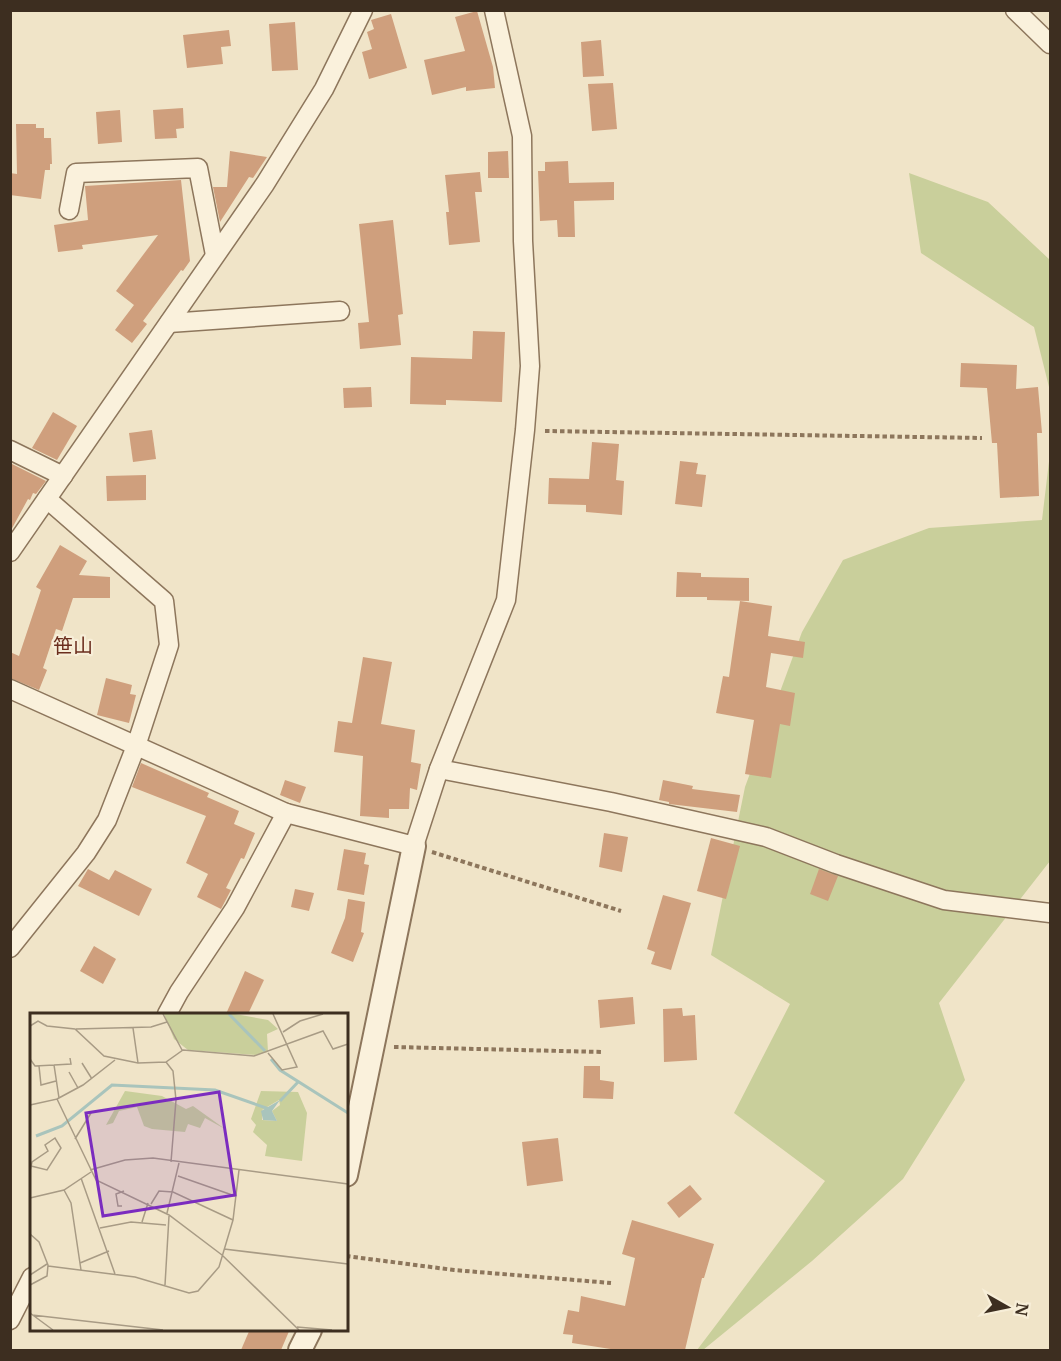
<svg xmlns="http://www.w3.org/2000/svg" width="1061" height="1361" font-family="Merriweather,'Noto Sans JP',serif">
	<rect width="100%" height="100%" fill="#f0e4c8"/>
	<g fill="#c9cf9b">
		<polygon points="909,173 988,202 1050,260 1050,391 1034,327 921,253"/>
		<polygon points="1050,453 1050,861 939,1003 965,1080 903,1179 812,1261 703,1350 697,1350 825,1181 734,1113 790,1004 711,955 745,787 802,632 843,560 929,528 1042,520"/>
	</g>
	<g fill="#cf9f7d">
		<polygon points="477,11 493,67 495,88 466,91 466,87 432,95 424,60 465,51 455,17"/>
		<polygon points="391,14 407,68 369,79 362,52 372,49 367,32 374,29 371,20"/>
		<polygon points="295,22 298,70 272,71 269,24"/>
		<polygon points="229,30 231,46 221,47 223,64 187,68 183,35"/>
		<polygon points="601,40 604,76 583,77 581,42"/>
		<polygon points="613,83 617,129 592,131 588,84"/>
		<polygon points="183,108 184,128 176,129 177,138 155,139 153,110"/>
		<polygon points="120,110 122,142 98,144 96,112"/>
		<polygon points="16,124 36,124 36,128 44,128 44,138 51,138 52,164 50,164 50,170 45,170 41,199 10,195 10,173 17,174"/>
		<polygon points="230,151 267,157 253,178 249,177 220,222 213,187 227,187"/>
		<polygon points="508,151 509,178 488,178 488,152"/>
		<polygon points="568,161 569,183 614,182 614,200 574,201 575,237 558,237 557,220 540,221 538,171 545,171 545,162"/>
		<polygon points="480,172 482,192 475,192 480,242 449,245 446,212 449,212 445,175"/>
		<polygon points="181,180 190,261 183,271 181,270 143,321 147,324 132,343 115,330 134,305 116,291 158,235 82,245 83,249 58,252 54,225 88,220 85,186"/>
		<polygon points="393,220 403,314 398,315 401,345 360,349 358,323 369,322 359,224"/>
		<polygon points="473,331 505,332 502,402 446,400 446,405 410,404 411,357 472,359"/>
		<polygon points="961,363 1017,365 1016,389 1038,387 1042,433 1037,433 1039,496 1000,498 997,443 992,443 987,388 960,387"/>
		<polygon points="371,387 372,407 344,408 343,388"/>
		<polygon points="53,412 77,426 57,460 32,448"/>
		<polygon points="152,430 156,459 133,462 129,433"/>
		<polygon points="592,442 619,444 616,480 624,481 622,515 586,512 586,505 548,504 549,478 589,479"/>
		<polygon points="680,461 698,463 696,474 706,475 702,507 675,504"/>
		<polygon points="10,463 46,481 36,494 33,493 30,500 28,499 10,532"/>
		<polygon points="146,475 146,500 107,501 106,476"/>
		<polygon points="60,545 87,561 79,575 110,577 110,598 73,598 62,631 56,629 43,668 47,670 39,690 10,678 10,652 19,656 41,590 36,587"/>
		<polygon points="677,572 701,573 701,577 749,578 749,601 707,600 707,597 676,597"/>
		<polygon points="740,601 772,606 768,636 805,642 803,658 771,653 766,687 795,693 790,726 780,724 771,778 745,774 754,720 716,713 723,676 729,677"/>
		<polygon points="363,657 392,662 381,724 415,730 411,762 421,764 417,790 410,788 409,809 389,809 389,818 360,816 363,756 334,752 338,721 352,723"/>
		<polygon points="106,678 132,685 130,694 136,695 129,723 97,715"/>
		<polygon points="141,763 209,793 207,797 239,811 234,824 255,833 244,859 241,858 226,888 231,890 221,909 197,897 208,874 186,863 206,816 132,787"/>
		<polygon points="285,780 306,787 300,803 280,795"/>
		<polygon points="663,780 693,786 692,789 740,795 737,812 669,804 669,802 659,800"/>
		<polygon points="604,833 628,837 622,872 599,867"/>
		<polygon points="711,838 740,846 726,899 697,891"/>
		<polygon points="344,849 366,853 364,864 369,865 364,895 337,890"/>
		<polygon points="88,869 109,880 115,870 152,889 139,916 78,886"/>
		<polygon points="819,869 838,876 828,901 810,894"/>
		<polygon points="295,889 314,893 309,911 291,907"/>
		<polygon points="663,895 691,903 671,970 651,964 655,952 647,949"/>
		<polygon points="348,899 365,902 361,932 364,933 353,962 331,953 345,918"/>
		<polygon points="94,946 116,959 103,984 80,971"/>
		<polygon points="245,971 264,980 248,1014 226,1014"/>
		<polygon points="633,997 635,1024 600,1028 598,1000"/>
		<polygon points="682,1008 683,1016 695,1015 697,1060 664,1062 663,1009"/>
		<polygon points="584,1066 600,1066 600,1080 614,1082 613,1099 583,1098"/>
		<polygon points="558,1138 563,1181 527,1186 522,1142"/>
		<polygon points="690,1185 702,1199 679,1218 667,1203"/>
		<polygon points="632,1220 714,1244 704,1278 702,1278 685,1350 617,1350 572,1343 573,1335 563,1334 568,1310 579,1312 581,1296 625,1306 635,1258 622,1254"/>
		<polygon points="250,1329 290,1329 281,1350 241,1350"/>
	</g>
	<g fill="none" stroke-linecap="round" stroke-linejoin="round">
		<defs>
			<g id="minor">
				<polyline points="1015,10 1050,44"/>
				<polyline points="69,210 76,173 198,168 215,255"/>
				<polyline points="169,323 340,311"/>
				<polyline points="10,450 63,476"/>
				<polyline points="10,552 265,184 324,89 363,10"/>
				<polyline points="10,689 286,813 414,846 439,769 506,600 525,430 530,366 523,241 522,136 494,10"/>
				<polyline points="439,769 611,802 766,837 836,864 944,900 1050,913"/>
				<polyline points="10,948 86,853 107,820 136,746 169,645 164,601 47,499"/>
				<polyline points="167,1014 179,992 235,908 286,813"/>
				<polyline points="10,1320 32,1277"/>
			</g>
			<g id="tertiary">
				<polyline points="346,1175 414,846"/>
				<polyline points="300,1350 310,1330"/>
			</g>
		</defs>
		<use href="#minor" stroke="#8d765c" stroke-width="21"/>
		<use href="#tertiary" stroke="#8d765c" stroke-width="26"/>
		<g stroke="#8d765c" stroke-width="4" stroke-dasharray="4.5 3" stroke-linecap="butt">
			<polyline points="545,431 982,438"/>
			<polyline points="432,852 621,911"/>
			<polyline points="394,1047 603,1052"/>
			<polyline points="346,1256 454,1270 611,1283"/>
		</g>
		<use href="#minor" stroke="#faf1dc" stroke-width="18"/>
		<use href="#tertiary" stroke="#faf1dc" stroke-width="22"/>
	</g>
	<g text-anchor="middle" stroke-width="4.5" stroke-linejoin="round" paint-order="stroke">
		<g font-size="20" fill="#6b2e1e" stroke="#f7eed8">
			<text x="73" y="653">笹山</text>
		</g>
	</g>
	<g transform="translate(30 1013)">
		<rect width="318" height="318" fill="#f0e4c8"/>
		<path d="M134,1H205L238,7L248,16L237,21L238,39L226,42L158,37L144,26ZM95,78L132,83L156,96L163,93L195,116L175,105L170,115L158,111L155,119L122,116L114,113L107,94L89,98L83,110L76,112ZM231,78L268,79L277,100L272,148L235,143L237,132L223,119L226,112L221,106ZM249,87L250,92L242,98L247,108L232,107V97Z" fill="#c9cf9b" fill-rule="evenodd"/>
		<path d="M250,87L242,98L247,108L233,107L231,98Z" fill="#a9c4bc"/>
		<path fill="none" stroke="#a9c4bc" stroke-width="3" d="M199,1L235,38M241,46L250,57L318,100M250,88L269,68M6,123L32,113L82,72L185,77L239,96"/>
		<path fill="none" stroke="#a89b85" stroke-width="1.5" d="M133,1L152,37M0,13L8,8L17,13L45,16L74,43L108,50L136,49L153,37L224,43L293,18L303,36L318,31M103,15L108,50M46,16L121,14L137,9M253,19L270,8L293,1M238,40L252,57L267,54L243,1M0,46L5,53L24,52L29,85M136,49L143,58L146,87L141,149M52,50L62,66M24,52L41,51L40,45M9,53L11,72L26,68M39,59L48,75M27,86L53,72L85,47M0,92L27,86L66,167L139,202L192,242L269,317M45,126L61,100M60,157L95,147L123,145L318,171M0,158L2,149L18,138L15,132L25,125L31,135L17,157L1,153M148,163L205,183M51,165L85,261M34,177L41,190L51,257M0,185L34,177L61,159M121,191L129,178L143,179L203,207M92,193H88L86,181L94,178M137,200L149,150M112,209L118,190M70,215L101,209L136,212M0,221L9,229L18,252L17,263L0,272M194,236L318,251M50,250L79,238M18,253L105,264L159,280L168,278L189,254L203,207L209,157M0,262L17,251M135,272L139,203M0,300L23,317M2,302L133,317M267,314L302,317"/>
		<path fill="#7b2cbf" fill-opacity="0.15" stroke="#7b2cbf" stroke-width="3" d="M189,79L205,182L73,203L56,100Z"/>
		<rect width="318" height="318" fill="none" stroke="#3d2e20" stroke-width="3"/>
	</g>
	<rect width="1061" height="1361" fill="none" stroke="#3d2e20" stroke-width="24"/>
	<g transform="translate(1007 1307) rotate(99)" stroke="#f7eed8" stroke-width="4.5" paint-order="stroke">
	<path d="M0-4.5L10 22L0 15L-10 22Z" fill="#3d2e20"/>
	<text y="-9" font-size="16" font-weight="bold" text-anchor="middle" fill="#3d2e20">N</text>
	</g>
</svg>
